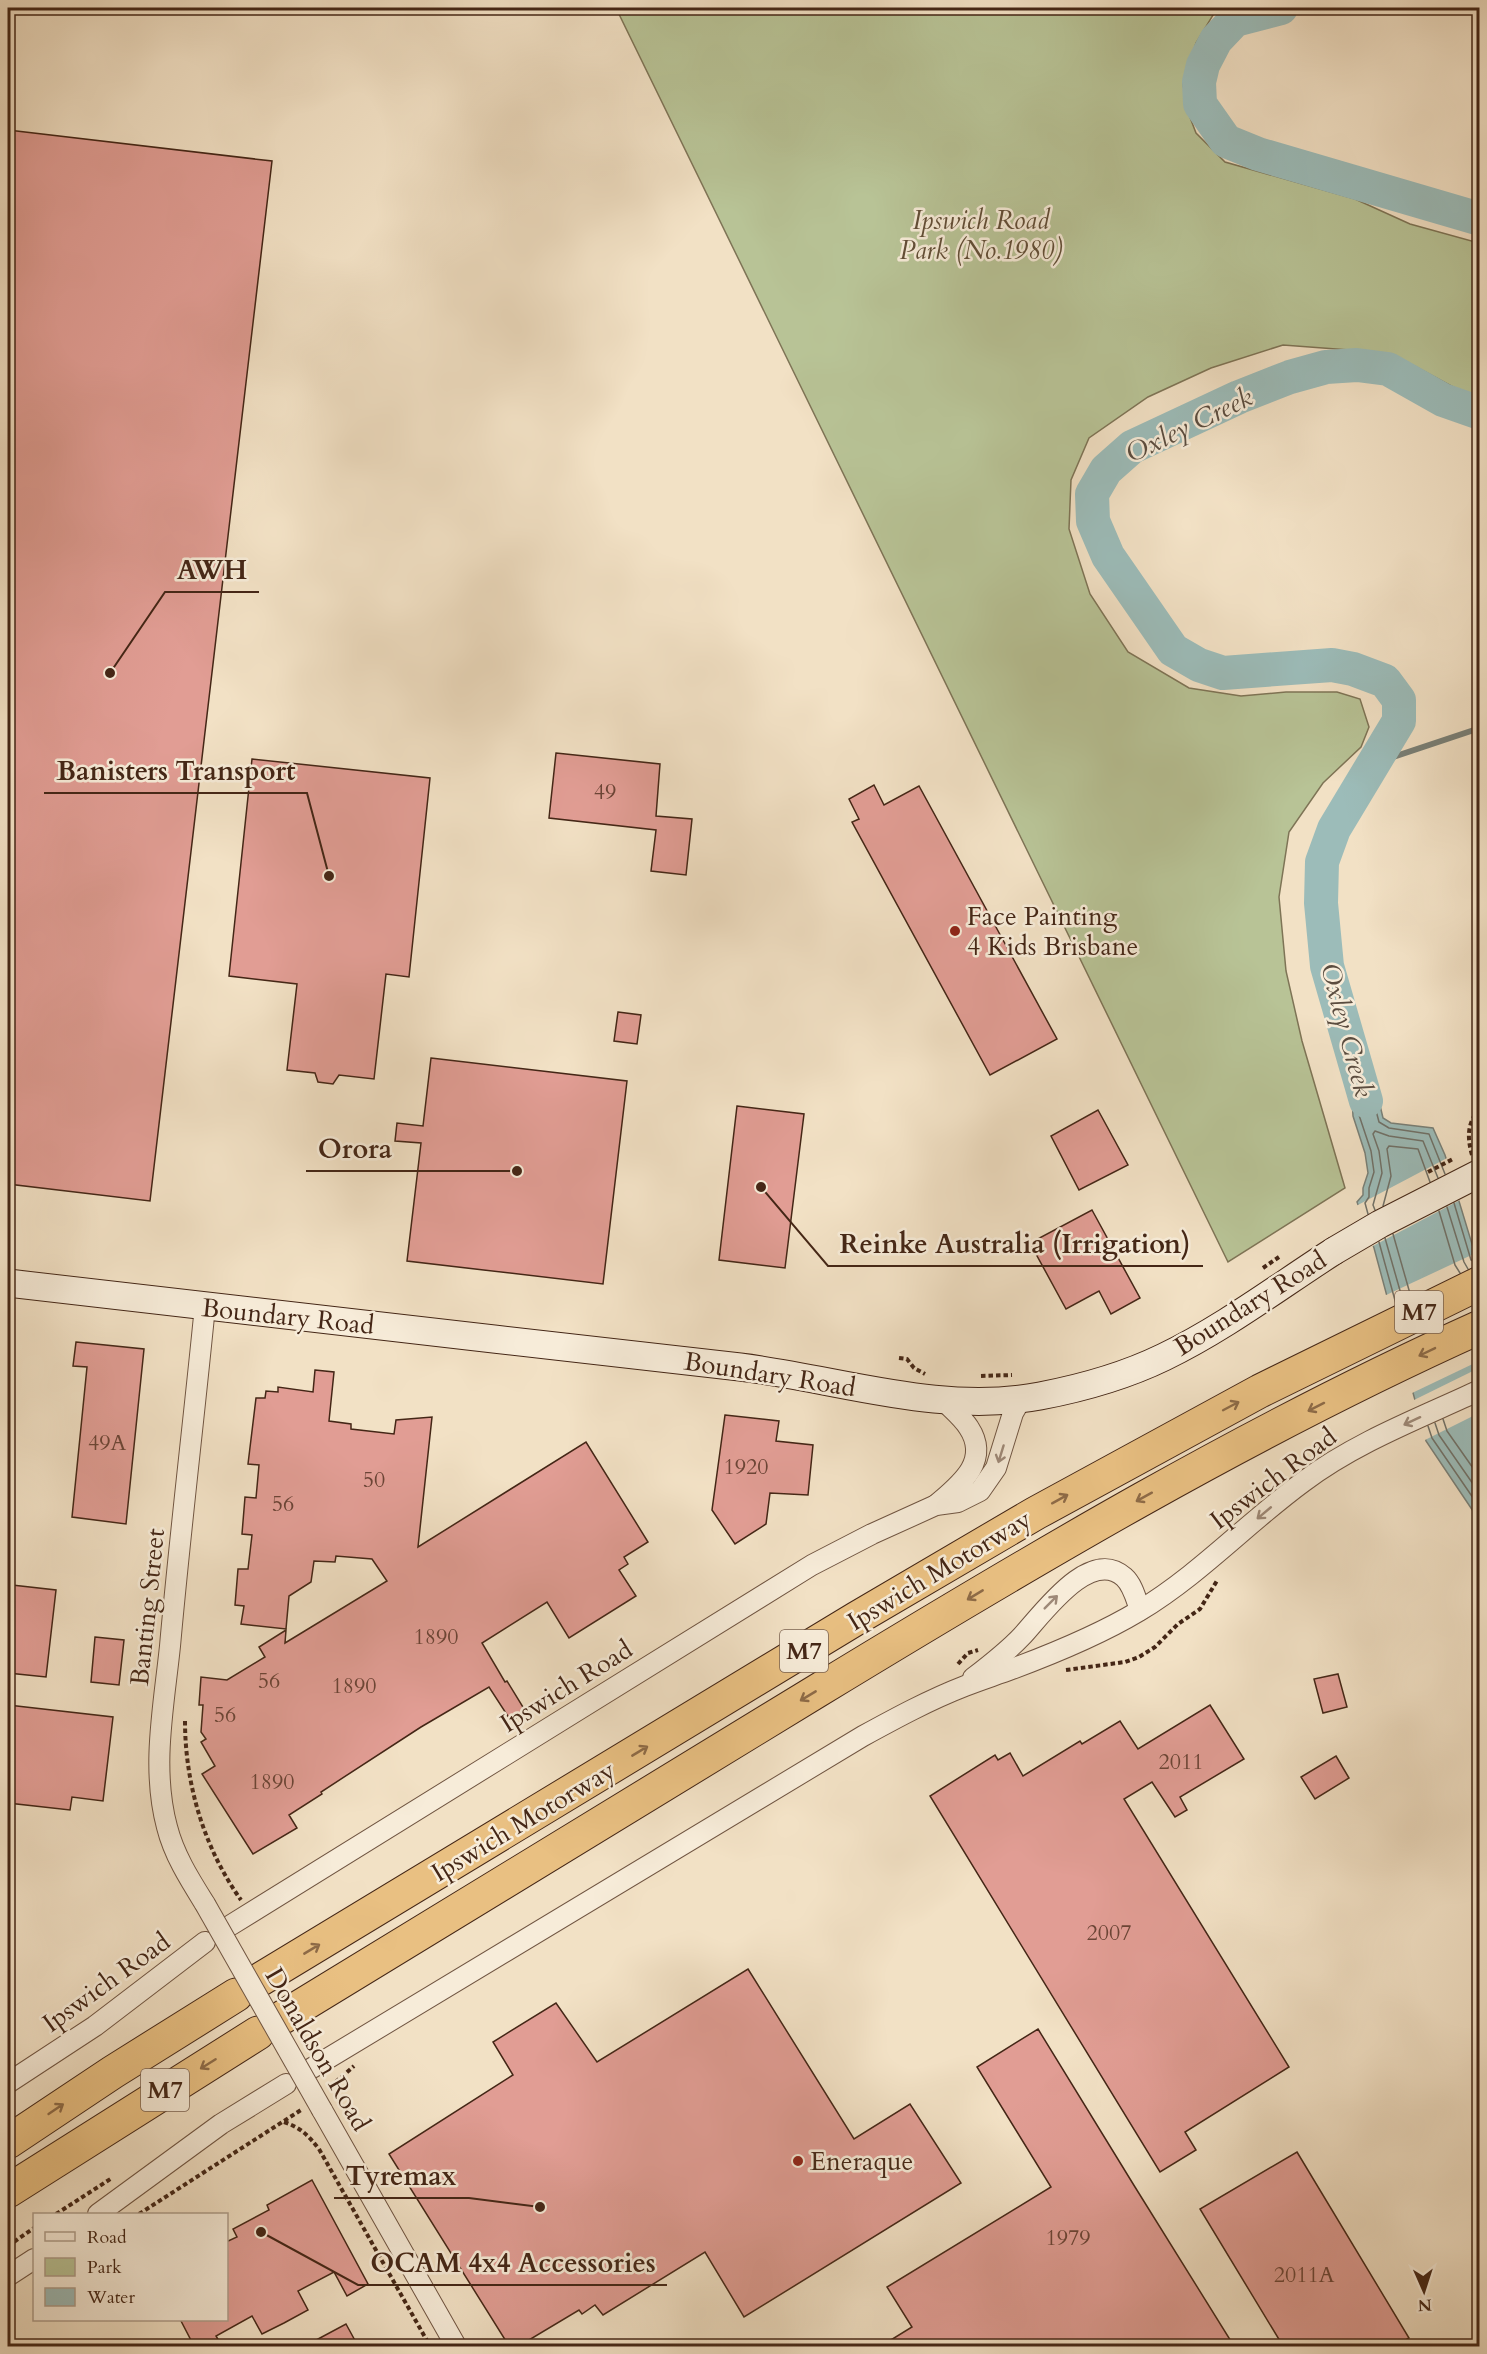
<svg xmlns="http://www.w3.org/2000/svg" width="1487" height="2354" font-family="Cardo,serif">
	<rect width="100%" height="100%" fill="#f2e1c5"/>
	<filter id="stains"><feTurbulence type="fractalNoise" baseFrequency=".00333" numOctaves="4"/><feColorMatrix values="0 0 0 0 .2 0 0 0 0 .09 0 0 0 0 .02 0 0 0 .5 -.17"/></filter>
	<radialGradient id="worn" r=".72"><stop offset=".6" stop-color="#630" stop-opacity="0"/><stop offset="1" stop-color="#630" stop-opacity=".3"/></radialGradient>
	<polygon fill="#b8c396" stroke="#7e7456" stroke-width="1.5" points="616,8 1222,8 1216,10 1196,43 1183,84 1188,112 1196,133 1225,162 1355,199 1410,224 1479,243 1479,401 1405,361 1376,352 1283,345 1211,368 1148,397 1089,438 1071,480 1069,529 1090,594 1128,652 1189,688 1241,696 1286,692 1337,692 1360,699 1369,727 1361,747 1323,783 1289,832 1279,897 1286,971 1302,1041 1345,1188 1228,1262"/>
	<polygon fill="#9cbcb9" stroke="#798078" stroke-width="1.5" points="1367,1050 1383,1118 1391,1123 1433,1128 1445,1155 1479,1267 1479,1520 1426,1441 1374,1248 1357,1202 1363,1195 1363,1188 1368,1173 1365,1153 1353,1116 1352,1099 1342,1059"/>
	<g fill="#f2e1c5">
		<polygon points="1449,1157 1462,1199 1371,1247 1356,1206"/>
		<polygon points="1478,1252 1479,1361 1410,1394 1384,1296"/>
		<polygon points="1479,1368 1479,1413 1423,1441 1412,1401"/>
	</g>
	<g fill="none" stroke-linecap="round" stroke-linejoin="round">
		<g stroke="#707168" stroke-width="1.5">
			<polyline points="1454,1203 1471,1260 1480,1264"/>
			<polyline points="1383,1206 1391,1176 1387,1149 1389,1146 1418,1149 1430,1182"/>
			<polyline points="1447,1207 1464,1262 1468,1269"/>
			<polyline points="1375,1210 1373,1205 1382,1173 1379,1151 1373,1134 1375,1131 1389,1136 1423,1141 1438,1178"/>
			<polyline points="1439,1211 1455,1265 1460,1273"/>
			<polyline points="1368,1214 1365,1203 1369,1197 1369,1188 1374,1172 1371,1151 1359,1115 1357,1097 1349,1065 1351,1062 1360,1059 1363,1061 1379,1122 1389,1128 1429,1134 1445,1174"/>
			<polyline points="1393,1234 1411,1297"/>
			<polyline points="1385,1238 1403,1301"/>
			<polyline points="1379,1242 1396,1304"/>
			<polyline points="1443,1419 1447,1431 1480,1478"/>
			<polyline points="1435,1423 1439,1435 1480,1494"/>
			<polyline points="1428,1426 1432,1438 1480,1508"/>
		</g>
		<polyline stroke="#798078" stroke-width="6" points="1375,763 1480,728"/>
		<g stroke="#9cbcb9" stroke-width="34">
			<polyline points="1281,8 1235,20 1216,40 1203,65 1199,82 1200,104 1226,141 1258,154 1480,219"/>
			<polyline points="1366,1101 1327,966 1321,903 1322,862 1334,829 1399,721 1399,700 1385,681 1353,669 1332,665 1223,673 1199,665 1173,650 1108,556 1093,521 1092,494 1106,470 1132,447 1239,397 1290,377 1326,367 1357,365 1388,369 1443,400 1480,413"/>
		</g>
	</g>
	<g fill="#e19d94" stroke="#442616" stroke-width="1.5">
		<polygon points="8,130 272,161 150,1201 8,1184"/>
		<polygon points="556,753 660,764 656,816 692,819 686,875 651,871 656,830 549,818"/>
		<polygon points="252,759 430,778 409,977 386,974 374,1079 339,1075 333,1084 318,1082 315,1073 287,1070 297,984 229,976"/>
		<polygon points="874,785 884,805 919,786 1057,1039 990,1075 852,822 859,819 849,799"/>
		<polygon points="618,1012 641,1015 637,1044 614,1041"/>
		<polygon points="431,1058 627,1081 603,1284 407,1261 421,1143 395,1141 397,1123 423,1126"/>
		<polygon points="737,1106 804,1114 785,1268 719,1260"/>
		<polygon points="1098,1110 1128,1165 1079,1190 1051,1136"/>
		<polygon points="1092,1210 1140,1298 1111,1314 1099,1291 1066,1309 1030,1243"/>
		<polygon points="76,1342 144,1349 126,1524 72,1517 87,1367 73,1366"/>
		<polygon points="315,1370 334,1372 329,1421 351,1424 351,1429 394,1434 396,1420 432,1417 418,1547 586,1442 648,1542 624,1557 628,1564 619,1570 636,1596 569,1638 547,1602 482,1643 505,1682 507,1681 526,1712 511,1721 489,1687 421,1727 321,1792 322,1794 289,1815 297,1828 253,1854 202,1774 215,1766 201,1742 206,1739 201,1732 203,1705 199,1705 201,1677 227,1680 265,1657 259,1647 286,1630 285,1643 387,1581 372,1559 336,1556 335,1562 314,1561 311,1582 289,1596 286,1629 241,1624 244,1606 235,1605 238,1569 248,1569 252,1535 242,1534 245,1497 256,1498 259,1465 248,1464 256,1398 265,1398 266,1391 278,1392 278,1387 313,1392"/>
		<polygon points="725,1415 779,1421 776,1441 813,1445 808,1495 770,1493 766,1524 735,1544 712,1510"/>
		<polygon points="12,1585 56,1590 46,1677 8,1673 8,1618"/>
		<polygon points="95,1637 124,1640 119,1685 91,1682"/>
		<polygon points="1338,1674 1347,1707 1323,1713 1314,1679"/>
		<polygon points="8,1705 113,1717 103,1801 72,1797 70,1810 8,1803"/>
		<polygon points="1210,1705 1244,1759 1180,1797 1187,1810 1175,1817 1152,1782 1124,1799 1289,2067 1185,2132 1196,2150 1160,2172 930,1796 995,1755 998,1760 1010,1753 1023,1776 1080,1741 1082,1744 1120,1721 1138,1749"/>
		<polygon points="1336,1756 1349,1778 1315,1799 1301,1777"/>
		<polygon points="748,1969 854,2139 910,2104 961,2183 744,2317 705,2252 603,2315 595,2305 582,2314 579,2310 519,2346 509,2346 389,2154 513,2075 493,2042 556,2003 597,2062"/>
		<polygon points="1038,2029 1135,2187 1234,2346 881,2346 912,2327 887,2287 1051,2187 977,2067"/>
		<polygon points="1297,2152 1409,2338 1395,2346 1283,2346 1200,2209"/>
		<polygon points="312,2180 368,2284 347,2296 334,2272 298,2291 308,2310 284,2323 262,2334 252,2316 216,2336 222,2346 194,2346 180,2319 226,2319 226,2242 237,2237 233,2229 269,2210 267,2205"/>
		<polygon points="346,2324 358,2346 305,2346"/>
	</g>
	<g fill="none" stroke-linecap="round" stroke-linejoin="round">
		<defs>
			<g id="minor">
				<path d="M936,1505C958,1486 991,1462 969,1428C963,1418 952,1409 944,1401"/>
				<path d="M973,1678C990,1665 1007,1652 1022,1636C1041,1616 1090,1546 1124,1577C1133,1585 1136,1599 1140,1610"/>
				<path d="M205,1904C190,1880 174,1855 167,1827C151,1768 164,1705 170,1646C180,1533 194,1419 205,1306"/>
				<polyline points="231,1925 812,1565 872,1534 936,1505 958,1502 980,1491 996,1468 1013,1413 1021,1399"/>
				<path d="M312,2068L863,1736C896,1718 929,1700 965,1686C980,1680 996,1675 1012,1669C1055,1653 1099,1635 1139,1611C1199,1575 1247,1523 1303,1482C1356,1442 1420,1418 1480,1390"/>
				<polyline points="8,2083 95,2026 205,1942"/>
				<polyline points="322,2110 456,2346"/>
				<polyline points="98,2214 221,2124 286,2084"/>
				<polyline points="8,2276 34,2259"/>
			</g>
			<path id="secondary" d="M8,1283C252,1312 496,1339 740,1367C839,1379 939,1415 1040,1396C1082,1388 1125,1376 1164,1357C1224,1328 1278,1287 1334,1251"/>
			<g id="motorway">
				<polyline points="261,1979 857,1618 1036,1513 1260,1391 1480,1283"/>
				<path d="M283,2017C461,1909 639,1800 817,1691C1032,1560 1249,1431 1480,1327"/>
				<polyline points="8,2142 113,2072 236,1995"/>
				<polyline points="8,2191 258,2033"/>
			</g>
		</defs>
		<use href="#minor" stroke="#705542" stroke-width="22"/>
		<use href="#secondary" stroke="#442616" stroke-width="29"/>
		<use href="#motorway" stroke="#442616" stroke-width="35"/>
		<g stroke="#442616" stroke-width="4" stroke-dasharray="4.5 3" stroke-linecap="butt">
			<path d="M1472,1155C1467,1137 1467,1123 1480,1108"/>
			<polyline points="1263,1268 1279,1257"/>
			<polyline points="899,1358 907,1359 914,1368 925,1374"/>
			<polyline points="981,1376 1012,1375"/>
			<polyline points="958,1664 968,1653 978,1650"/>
			<polyline points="1066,1670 1125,1662 1139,1657 1155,1647 1178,1624 1200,1609 1218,1579"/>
			<path d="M185,1721C185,1784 204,1848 241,1900"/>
			<polyline points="330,2087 354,2066"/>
			<path d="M284,2122C301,2128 308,2135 319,2149L430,2346"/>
			<polyline points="56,2214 112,2178"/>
			<polyline points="139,2214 301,2110"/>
			<polyline points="8,2246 34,2228"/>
		</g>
		<use href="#minor" stroke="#f7ecd9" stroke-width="20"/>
		<use href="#secondary" stroke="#f7ecd9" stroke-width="27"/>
		<use href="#motorway" stroke="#e9c082" stroke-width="33"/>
		<defs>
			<polyline id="minor-bridge" points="205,1904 322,2110"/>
			<polyline id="secondary-bridge" points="1334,1251 1380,1224 1480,1173"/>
		</defs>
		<use href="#minor-bridge" stroke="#705542" stroke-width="22" stroke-linecap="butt"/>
		<use href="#secondary-bridge" stroke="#442616" stroke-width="29" stroke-linecap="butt"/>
		<polyline stroke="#442616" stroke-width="4" stroke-dasharray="4.5 3" stroke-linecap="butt" points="1428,1172 1453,1159"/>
		<use href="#minor-bridge" stroke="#f7ecd9" stroke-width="20"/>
		<use href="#secondary-bridge" stroke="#f7ecd9" stroke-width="27"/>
	</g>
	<defs><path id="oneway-shaft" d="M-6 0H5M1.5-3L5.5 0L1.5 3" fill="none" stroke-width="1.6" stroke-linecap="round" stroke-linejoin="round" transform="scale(1.5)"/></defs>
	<g stroke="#8e6b47">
		<use href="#oneway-shaft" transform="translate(1427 1352) rotate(154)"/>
		<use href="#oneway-shaft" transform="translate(1231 1406) rotate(-28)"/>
		<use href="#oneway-shaft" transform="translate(1316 1407) rotate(153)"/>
		<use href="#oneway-shaft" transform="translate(1144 1497) rotate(151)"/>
		<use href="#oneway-shaft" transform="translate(1060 1499) rotate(-29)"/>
		<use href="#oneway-shaft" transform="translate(975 1595) rotate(149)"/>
		<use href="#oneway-shaft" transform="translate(808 1696) rotate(149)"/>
		<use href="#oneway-shaft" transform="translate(640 1751) rotate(-31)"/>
		<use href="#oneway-shaft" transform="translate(312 1949) rotate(-31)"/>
		<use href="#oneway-shaft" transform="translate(208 2064) rotate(148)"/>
		<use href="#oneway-shaft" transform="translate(56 2109) rotate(-34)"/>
	</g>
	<g stroke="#9e8978">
		<use href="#oneway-shaft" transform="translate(1412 1421) rotate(155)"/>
		<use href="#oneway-shaft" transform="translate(1001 1454) rotate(107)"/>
		<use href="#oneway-shaft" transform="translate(1264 1513) rotate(140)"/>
		<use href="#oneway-shaft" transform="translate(1051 1602) rotate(-45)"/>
	</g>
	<g fill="#8f2418" stroke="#f7ecd9" stroke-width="2">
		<circle cx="955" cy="931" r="6"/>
		<circle cx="798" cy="2161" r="6"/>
	</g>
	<g text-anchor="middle" stroke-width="5" stroke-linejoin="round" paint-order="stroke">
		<g font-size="22" fill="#6b4436">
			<text x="605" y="799">49</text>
			<text x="107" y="1450">49A</text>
			<text x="746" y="1474">1920</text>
			<text x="374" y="1487">50</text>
			<text x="283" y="1511">56</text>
			<text x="436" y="1644">1890</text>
			<text x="269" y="1688">56</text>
			<text x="354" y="1693">1890</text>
			<text x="225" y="1722">56</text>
			<text x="1181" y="1769">2011</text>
			<text x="272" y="1789">1890</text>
			<text x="1109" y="1940">2007</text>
			<text x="1068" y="2245">1979</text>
			<text x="1304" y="2282">2011A</text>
		</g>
		<g fill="#f7ecd9" stroke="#7a6150" stroke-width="1.5">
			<rect x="1395" y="1291" width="48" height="42" rx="4.5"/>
			<rect x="780" y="1630" width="48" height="42" rx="4.5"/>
			<rect x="141" y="2069" width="48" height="42" rx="4.5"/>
		</g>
		<g font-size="24" font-weight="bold" fill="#442616">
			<text x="1419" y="1320">M7</text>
			<text x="804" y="1659">M7</text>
			<text x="165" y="2098">M7</text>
		</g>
		<g font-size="26" font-style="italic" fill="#614d36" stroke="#f7ecd9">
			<text x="981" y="229">Ipswich Road<tspan x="981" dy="30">Park (No.1980)</tspan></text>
		</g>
		<g font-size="26" fill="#442616" stroke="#f7ecd9" text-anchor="start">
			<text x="967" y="925">Face Painting<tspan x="967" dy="30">4 Kids Brisbane</tspan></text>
			<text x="810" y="2170">Eneraque</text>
		</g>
		<g font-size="26" fill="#442616" stroke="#f7ecd9">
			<text transform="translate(1250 1303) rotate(-32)" y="9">Boundary Road</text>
			<text transform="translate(288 1316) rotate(6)" y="9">Boundary Road</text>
			<text transform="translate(770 1374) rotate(9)" y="9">Boundary Road</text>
			<text transform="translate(1273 1478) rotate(-37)" y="9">Ipswich Road</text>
			<text transform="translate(939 1570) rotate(-31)" y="9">Ipswich Motorway</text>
			<text transform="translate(147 1607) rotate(-84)" y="9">Banting Street</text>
			<text transform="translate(566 1686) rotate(-32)" y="9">Ipswich Road</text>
			<text transform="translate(523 1821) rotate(-31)" y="9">Ipswich Motorway</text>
			<text transform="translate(106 1982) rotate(-36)" y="9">Ipswich Road</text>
			<text transform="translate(318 2049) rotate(60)" y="9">Donaldson Road</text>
		</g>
		<g font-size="27" font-style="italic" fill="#5a4c3f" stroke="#f7ecd9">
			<text transform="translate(1189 425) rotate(-26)" y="9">Oxley Creek</text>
			<text transform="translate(1347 1030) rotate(75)" y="9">Oxley Creek</text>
		</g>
	</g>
	<path fill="none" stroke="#442616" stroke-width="2" d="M110 673L165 592H259M329 876L307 793H44M517 1171L404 1171H306M761 1187L828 1266H1203M540 2207L469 2198H334M261 2232L358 2285H667"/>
	<g fill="#442616" stroke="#f7ecd9" stroke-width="2">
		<circle cx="110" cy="673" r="6"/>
		<circle cx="329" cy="876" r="6"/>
		<circle cx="517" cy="1171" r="6"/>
		<circle cx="761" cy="1187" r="6"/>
		<circle cx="540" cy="2207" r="6"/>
		<circle cx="261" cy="2232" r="6"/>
	</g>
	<g font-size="27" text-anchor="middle" font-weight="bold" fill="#442616" stroke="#f7ecd9" stroke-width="5" stroke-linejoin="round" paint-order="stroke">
		<text x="212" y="579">AWH</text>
		<text x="176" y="780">Banisters Transport</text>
		<text x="355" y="1158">Orora</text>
		<text x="1015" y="1253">Reinke Australia (Irrigation)</text>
		<text x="401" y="2185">Tyremax</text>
		<text x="513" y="2272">OCAM 4x4 Accessories</text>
	</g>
	<rect width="1487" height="2354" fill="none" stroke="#f2e1c5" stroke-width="30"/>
	<rect x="9" y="9" width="1469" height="2336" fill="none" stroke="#442616" stroke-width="3"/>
	<rect x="15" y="15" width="1457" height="2324" fill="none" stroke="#442616" stroke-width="1.5"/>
	<rect x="33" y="2213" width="195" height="108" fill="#f7ecd9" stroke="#af9d8b" stroke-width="1.5"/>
	<rect x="45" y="2232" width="30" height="9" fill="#f7ecd9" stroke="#af9d8b" stroke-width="1.5"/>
	<text x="87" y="2243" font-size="18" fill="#442616">Road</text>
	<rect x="45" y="2258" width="30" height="18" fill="#b8c396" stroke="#af9d8b" stroke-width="1.5"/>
	<text x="87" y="2273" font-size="18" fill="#442616">Park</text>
	<rect x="45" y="2288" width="30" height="18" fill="#9cbcb9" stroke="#af9d8b" stroke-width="1.5"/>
	<text x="87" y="2303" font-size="18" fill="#442616">Water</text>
	<g transform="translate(1424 2291) rotate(177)" stroke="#f7ecd9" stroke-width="4.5" paint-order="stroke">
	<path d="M0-4.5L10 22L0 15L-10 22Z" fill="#442616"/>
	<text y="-9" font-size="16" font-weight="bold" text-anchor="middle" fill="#442616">N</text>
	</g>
	<rect width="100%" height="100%" filter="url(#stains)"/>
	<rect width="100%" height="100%" fill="url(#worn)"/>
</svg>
